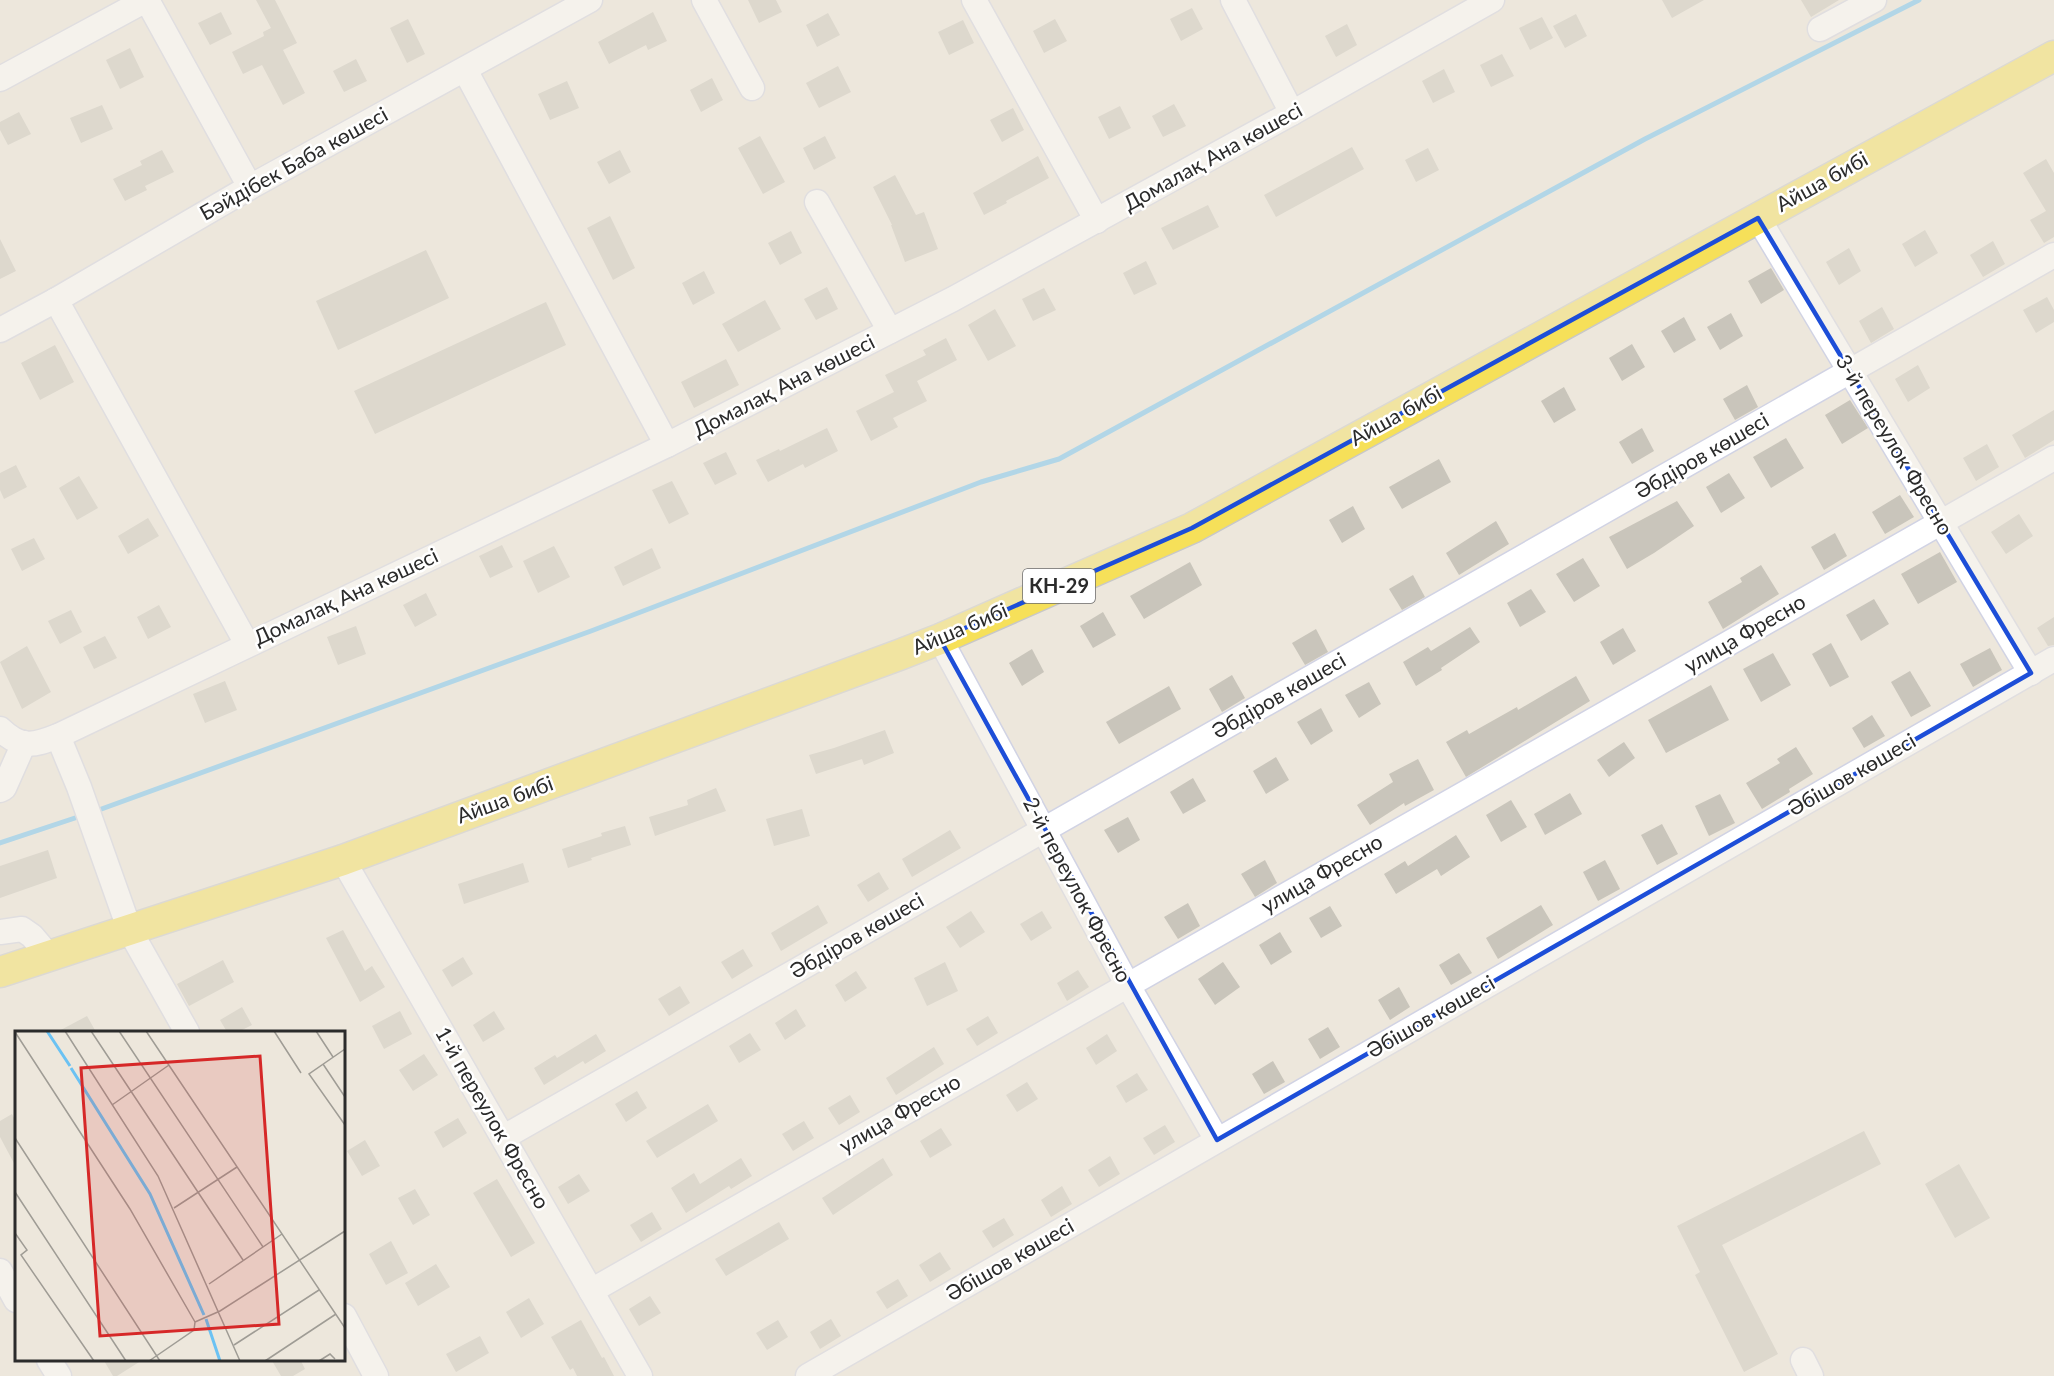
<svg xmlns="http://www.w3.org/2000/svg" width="2054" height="1376" font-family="Lato,sans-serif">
	<rect width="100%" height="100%" fill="#ede7dc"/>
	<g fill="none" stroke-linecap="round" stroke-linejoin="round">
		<g stroke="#6bc2f3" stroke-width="5">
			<polyline points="96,811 591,631 981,482 1059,459 1645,139 1919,0"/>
			<polyline points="0,843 84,815"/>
		</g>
	</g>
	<g fill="#c9c5bb">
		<polygon points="256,0 275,0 297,43 283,50 305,93 283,105 262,65 243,74 232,52 264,36 263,32 271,28"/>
		<polygon points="748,0 776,0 782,12 759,23"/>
		<polygon points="1662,0 1704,0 1672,18"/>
		<polygon points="1801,0 1839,0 1811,17"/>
		<polygon points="1192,8 1203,29 1181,41 1170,19"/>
		<polygon points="221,12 232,34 210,45 198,23"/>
		<polygon points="653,12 667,41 648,50 646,45 609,64 598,42"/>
		<polygon points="828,13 840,35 817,47 806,25"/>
		<polygon points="1576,14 1587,36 1565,48 1553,26"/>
		<polygon points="1542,17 1553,38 1530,50 1519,28"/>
		<polygon points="408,19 425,54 407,63 390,28"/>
		<polygon points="1055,19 1067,41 1044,53 1033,31"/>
		<polygon points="963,20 974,43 949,55 938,32"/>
		<polygon points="1347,24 1357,45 1336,57 1325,36"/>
		<polygon points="130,48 144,77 120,89 106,60"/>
		<polygon points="1502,54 1514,76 1491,87 1480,65"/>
		<polygon points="356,59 367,81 344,92 333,71"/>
		<polygon points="838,66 851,92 819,108 806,83"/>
		<polygon points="1444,69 1455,92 1433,103 1422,81"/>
		<polygon points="712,78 723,100 701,112 690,90"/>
		<polygon points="567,81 579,108 550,120 538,94"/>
		<polygon points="1174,104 1186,126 1163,137 1152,116"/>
		<polygon points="102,105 113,129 81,143 70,118"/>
		<polygon points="1120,106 1131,128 1109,139 1098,117"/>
		<polygon points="1013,108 1024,130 1002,142 990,120"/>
		<polygon points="19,112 31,134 8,145 0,130 0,122"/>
		<polygon points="760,136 785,182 763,194 738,148"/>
		<polygon points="825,136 836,158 814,170 803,148"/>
		<polygon points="1352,147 1364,169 1276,217 1264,195"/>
		<polygon points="1428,148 1439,170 1416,182 1405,160"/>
		<polygon points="162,150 174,172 145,186 147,190 125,201 113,179 142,165 140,161"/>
		<polygon points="620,150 631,172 609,184 597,162"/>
		<polygon points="1038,156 1049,178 1006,201 1007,203 984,215 973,193"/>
		<polygon points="2046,159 2054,173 2054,237 2044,243 2030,220 2046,211 2023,173"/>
		<polygon points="895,175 916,215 924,212 938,249 905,262 891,225 892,225 873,187"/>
		<polygon points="1208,205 1219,227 1173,250 1161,228"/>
		<polygon points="610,216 635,268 613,280 587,228"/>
		<polygon points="1925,230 1938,253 1915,267 1902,244"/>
		<polygon points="791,231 802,253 780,265 768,243"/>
		<polygon points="0,239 16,271 0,279"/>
		<polygon points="1993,241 2005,264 1983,277 1970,255"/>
		<polygon points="1849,248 1861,271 1839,285 1826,262"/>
		<polygon points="426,250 449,298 338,350 316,301"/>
		<polygon points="1146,261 1157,284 1134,295 1123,273"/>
		<polygon points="1771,268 1784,290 1761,304 1748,281"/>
		<polygon points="704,271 715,293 693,305 682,283"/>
		<polygon points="827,287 838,309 816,320 804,299"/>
		<polygon points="1044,288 1056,310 1033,321 1022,299"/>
		<polygon points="2047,297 2054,310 2054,322 2036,333 2023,310"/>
		<polygon points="765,300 781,329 738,352 722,324"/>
		<polygon points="546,302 566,345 375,434 354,391"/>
		<polygon points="1882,307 1894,329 1871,343 1859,321"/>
		<polygon points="995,309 1016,346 988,361 968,325"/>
		<polygon points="1731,313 1743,336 1720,350 1707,327"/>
		<polygon points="1684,317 1696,340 1674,353 1661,331"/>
		<polygon points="946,338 957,360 917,381 927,401 893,418 898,427 871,441 856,411 894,392 885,375 926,355 923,350"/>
		<polygon points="1632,344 1645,367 1622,381 1609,358"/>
		<polygon points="55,345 74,382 40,400 21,363"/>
		<polygon points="726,359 739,385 694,408 681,382"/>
		<polygon points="1918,365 1930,388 1908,402 1895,379"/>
		<polygon points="1747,385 1758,407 1735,420 1723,399"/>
		<polygon points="1564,387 1576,410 1554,423 1541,401"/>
		<polygon points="1850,400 1868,428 1842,444 1825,415"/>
		<polygon points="2054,410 2054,440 2025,458 2012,435"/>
		<polygon points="827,428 838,451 805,468 803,464 768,482 756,460 779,449 780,451"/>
		<polygon points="1642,428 1654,451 1632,464 1619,442"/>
		<polygon points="1786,438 1804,468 1771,488 1753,457"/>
		<polygon points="1987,444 1999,467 1976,481 1963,458"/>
		<polygon points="726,452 737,474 715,485 703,463"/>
		<polygon points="1439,459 1451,482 1402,509 1389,487"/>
		<polygon points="16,465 27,487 4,499 0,490 0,473"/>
		<polygon points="1729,473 1745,498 1721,513 1706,487"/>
		<polygon points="79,476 98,508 77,520 59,488"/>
		<polygon points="672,481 689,514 669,524 652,490"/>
		<polygon points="1900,495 1914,517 1885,534 1872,512"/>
		<polygon points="1677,501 1694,526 1654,553 1627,569 1609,537"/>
		<polygon points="1353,506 1365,529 1342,543 1329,520"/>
		<polygon points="2019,514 2033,536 2006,554 1991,532"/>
		<polygon points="148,518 159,536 128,554 118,536"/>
		<polygon points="1496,521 1509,544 1459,575 1446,553"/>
		<polygon points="1835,533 1847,556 1824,570 1811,547"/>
		<polygon points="34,538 45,559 22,571 11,549"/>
		<polygon points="502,545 513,567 490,578 479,556"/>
		<polygon points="554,546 570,577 538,593 523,561"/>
		<polygon points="652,548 661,568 623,586 614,567"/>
		<polygon points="1940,552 1957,582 1918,604 1901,574"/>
		<polygon points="1583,558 1600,586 1574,602 1556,574"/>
		<polygon points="1190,562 1202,585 1144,619 1130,596"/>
		<polygon points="1761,565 1779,594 1723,629 1708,602 1742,582 1740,578"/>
		<polygon points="1413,575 1425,597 1402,610 1389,589"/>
		<polygon points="1531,589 1546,612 1520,627 1507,603"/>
		<polygon points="426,593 437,615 415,627 403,605"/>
		<polygon points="1874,599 1889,624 1861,641 1846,615"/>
		<polygon points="159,605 171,627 148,639 137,617"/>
		<polygon points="71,610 82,632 60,644 48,621"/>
		<polygon points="1103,612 1116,635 1093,648 1080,626"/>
		<polygon points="2054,617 2054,645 2048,646 2037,628"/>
		<polygon points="356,626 366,654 338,665 327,637"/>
		<polygon points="1470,627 1480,642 1441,668 1442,670 1416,686 1403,662 1428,647 1431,651"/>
		<polygon points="1623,628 1636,651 1613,665 1600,642"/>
		<polygon points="1316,629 1328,652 1305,665 1292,643"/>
		<polygon points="105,636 117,658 94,669 83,647"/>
		<polygon points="1831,643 1849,677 1830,687 1812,654"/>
		<polygon points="27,646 51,692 22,709 0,662"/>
		<polygon points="1990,648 2002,670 1973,687 1960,664"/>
		<polygon points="1032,649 1044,672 1022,686 1009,663"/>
		<polygon points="1773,653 1791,685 1761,702 1743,669"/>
		<polygon points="1910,671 1931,706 1911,717 1891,682"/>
		<polygon points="1232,675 1245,698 1222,712 1209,689"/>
		<polygon points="1576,676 1590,701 1466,777 1446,742 1467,730 1469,734 1517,707 1518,710"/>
		<polygon points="225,681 237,710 205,723 193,694"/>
		<polygon points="1369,682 1381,704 1359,718 1345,695"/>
		<polygon points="1711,685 1729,720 1666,753 1648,720"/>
		<polygon points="1169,686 1181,709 1119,744 1106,722"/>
		<polygon points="1321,708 1333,731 1311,745 1297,722"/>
		<polygon points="1872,715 1885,736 1864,748 1852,728"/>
		<polygon points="885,730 894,753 864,765 862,759 816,774 809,755 834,748"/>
		<polygon points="1624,742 1635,758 1609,777 1597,760"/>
		<polygon points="1796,747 1813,774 1789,789 1790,792 1762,809 1746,783 1780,763 1777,759"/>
		<polygon points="1276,757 1289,780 1266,794 1253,771"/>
		<polygon points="1418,759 1434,790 1405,806 1404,803 1370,825 1357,805 1393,782 1389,774"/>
		<polygon points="1193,778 1206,801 1183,814 1170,792"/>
		<polygon points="716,788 726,811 655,836 649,817 688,805 687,800"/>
		<polygon points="1570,793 1582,814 1545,835 1534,814"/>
		<polygon points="1720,794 1735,823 1709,836 1695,806"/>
		<polygon points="1511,800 1527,827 1501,842 1486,815"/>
		<polygon points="802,809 810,836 774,846 766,819"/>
		<polygon points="1128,817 1140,840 1118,853 1104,830"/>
		<polygon points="1662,824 1678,854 1657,865 1641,835"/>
		<polygon points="625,826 631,845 591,858 592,860 568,868 562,849 602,836 601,833"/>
		<polygon points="950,830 961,848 912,877 902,859"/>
		<polygon points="1456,835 1470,857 1441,876 1437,869 1396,894 1384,874 1405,861 1408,866"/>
		<polygon points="48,850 57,878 0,898 0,866"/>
		<polygon points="1265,860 1277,883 1255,897 1241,874"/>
		<polygon points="1605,860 1620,889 1598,901 1583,872"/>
		<polygon points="523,863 529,882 464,904 458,884"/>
		<polygon points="879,872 889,889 868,902 857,885"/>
		<polygon points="1188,903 1200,926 1178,939 1164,917"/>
		<polygon points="818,905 828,923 781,951 771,933"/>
		<polygon points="1541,905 1553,925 1498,959 1486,938"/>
		<polygon points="1330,906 1342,926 1321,938 1309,918"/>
		<polygon points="971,911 985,932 960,948 946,927"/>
		<polygon points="1042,911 1052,928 1031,941 1020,924"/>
		<polygon points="343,930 365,971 372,966 385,987 360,1002 326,938"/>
		<polygon points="1280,932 1292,952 1271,965 1259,945"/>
		<polygon points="743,949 753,966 732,979 721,962"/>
		<polygon points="1459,953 1472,973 1451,985 1439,965"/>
		<polygon points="463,957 473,974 452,987 442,970"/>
		<polygon points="223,960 234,982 189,1006 177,984"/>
		<polygon points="945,962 958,991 927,1006 914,978"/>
		<polygon points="1223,962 1240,987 1215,1005 1198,979"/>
		<polygon points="1078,970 1089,987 1067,1001 1057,983"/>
		<polygon points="856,971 867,988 845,1002 835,985"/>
		<polygon points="680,986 690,1003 669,1016 658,999"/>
		<polygon points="1399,987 1410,1007 1390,1020 1378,1000"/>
		<polygon points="242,1007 252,1025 238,1032 227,1032 220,1020"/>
		<polygon points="796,1009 806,1026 785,1040 775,1023"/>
		<polygon points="400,1011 412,1034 384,1049 372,1026"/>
		<polygon points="494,1011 505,1029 483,1042 473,1025"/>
		<polygon points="87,1016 96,1032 57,1032"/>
		<polygon points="988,1016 998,1033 977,1046 966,1029"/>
		<polygon points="1328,1027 1340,1047 1320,1059 1308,1039"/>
		<polygon points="750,1033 761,1050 739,1063 729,1046"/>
		<polygon points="596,1034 606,1051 585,1064 583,1061 544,1085 534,1068 555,1055 557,1058"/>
		<polygon points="1107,1034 1117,1051 1096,1065 1086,1048"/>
		<polygon points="934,1047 944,1064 896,1095 886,1078"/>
		<polygon points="424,1054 438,1075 413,1091 399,1070"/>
		<polygon points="1273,1061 1285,1082 1264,1094 1252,1074"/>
		<polygon points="1137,1073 1148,1090 1126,1103 1116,1086"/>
		<polygon points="1027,1082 1038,1099 1017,1112 1006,1095"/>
		<polygon points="637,1091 647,1108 626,1122 615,1104"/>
		<polygon points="850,1095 860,1112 839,1125 828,1108"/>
		<polygon points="708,1104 718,1121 657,1158 646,1141"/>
		<polygon points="12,1114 16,1122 16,1167 0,1137 0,1121"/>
		<polygon points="458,1118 467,1133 443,1148 434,1132"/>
		<polygon points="804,1121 814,1138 793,1151 782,1134"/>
		<polygon points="1165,1125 1175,1142 1154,1155 1143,1138"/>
		<polygon points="941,1128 952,1145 930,1158 920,1141"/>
		<polygon points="1864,1131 1881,1164 1722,1245 1778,1354 1744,1372 1695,1275 1700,1272 1677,1226"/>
		<polygon points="365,1140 380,1166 362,1176 347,1151"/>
		<polygon points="1110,1156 1120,1174 1099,1187 1088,1170"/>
		<polygon points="741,1158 752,1176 731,1189 729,1186 686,1213 671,1188 694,1173 700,1184"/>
		<polygon points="883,1158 893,1175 833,1215 822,1198"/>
		<polygon points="1959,1164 1990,1218 1955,1238 1925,1184"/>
		<polygon points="579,1174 590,1191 568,1204 558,1187"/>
		<polygon points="497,1179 535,1243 511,1257 473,1193"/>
		<polygon points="1062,1186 1072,1204 1051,1217 1041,1200"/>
		<polygon points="415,1189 430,1215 413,1225 398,1198"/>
		<polygon points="652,1212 662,1229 641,1242 630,1225"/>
		<polygon points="1004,1218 1014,1235 993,1248 982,1231"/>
		<polygon points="779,1222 789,1239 726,1276 715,1259"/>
		<polygon points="391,1241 408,1273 386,1285 369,1254"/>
		<polygon points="940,1252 951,1269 930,1282 919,1265"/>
		<polygon points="436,1264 450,1287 418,1306 405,1283"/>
		<polygon points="898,1279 908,1296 887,1309 876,1292"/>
		<polygon points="650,1296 661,1313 639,1326 629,1309"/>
		<polygon points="529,1298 544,1324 521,1338 506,1312"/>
		<polygon points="831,1319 841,1336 820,1349 810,1332"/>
		<polygon points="581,1320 602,1358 604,1357 614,1376 577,1376 573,1368 570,1370 551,1337"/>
		<polygon points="778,1320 788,1337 767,1350 756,1333"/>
		<polygon points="480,1336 489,1353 456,1372 446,1354"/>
		<polygon points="103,1359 144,1359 117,1376 113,1376"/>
		<polygon points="271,1359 300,1359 305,1369 293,1376 281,1376"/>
	</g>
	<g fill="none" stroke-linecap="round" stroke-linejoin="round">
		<defs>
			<g id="minor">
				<polyline points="147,0 250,187"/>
				<polyline points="704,0 752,88"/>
				<polyline points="974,0 1097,221"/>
				<polyline points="1233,0 1292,113"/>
				<polyline points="1820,29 1874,0"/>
				<polyline points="465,70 667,445"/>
				<polyline points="0,79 146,0"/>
				<polyline points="817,202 890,331"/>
				<polyline points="1758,218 2031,673"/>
				<polyline points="56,300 247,644"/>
				<polyline points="0,330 56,300 250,187 590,0"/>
				<polyline points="940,639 1127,984 1217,1140"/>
				<path d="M0,729C21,749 33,746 58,736L667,445L953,299L1292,113L1492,0"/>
				<polyline points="58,736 79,787 130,931 187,1032"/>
				<polyline points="0,790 4,788 24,743"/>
				<polyline points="343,860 640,1376"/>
				<polyline points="0,932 22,929 32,936 49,956"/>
				<polyline points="504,1137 2054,255"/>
				<polyline points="0,1271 16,1300"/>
				<polyline points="591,1291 2054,458"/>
				<polyline points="344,1316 376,1376"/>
				<polyline points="49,1360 59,1376"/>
				<polyline points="1803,1360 1811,1376"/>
				<polyline points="808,1376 2054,659"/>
			</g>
			<polyline id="major" points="0,972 343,860 899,655 940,639 1192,528 2054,56"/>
		</defs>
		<use href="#minor" stroke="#d1d3e4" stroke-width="27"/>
		<use href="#major" stroke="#c8c8c8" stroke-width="33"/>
		<use href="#minor" stroke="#fff" stroke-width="24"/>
		<use href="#major" stroke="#f6e059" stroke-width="30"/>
	</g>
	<path d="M0 0H2054V1376H0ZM1758,218L2031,673L1217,1140L940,639L1192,528Z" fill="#ede7dc" fill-opacity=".55" fill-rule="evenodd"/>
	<path fill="none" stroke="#1d4ed8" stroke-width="4.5" stroke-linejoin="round" d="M1758,218L2031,673L1217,1140L940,639L1192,528Z"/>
	<g text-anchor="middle" stroke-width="5" stroke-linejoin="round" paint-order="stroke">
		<rect fill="#fff" stroke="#6b6b6b" stroke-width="1.5" x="1023" y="569" width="72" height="34" rx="4.5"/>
		<g font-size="20" font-weight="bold" fill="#2b2b2b">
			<text x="1059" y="593">КН-29</text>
		</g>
		<g font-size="21" fill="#2b2b2b" stroke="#fff">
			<text transform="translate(1213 157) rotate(-29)" y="7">Домалақ Ана көшесі</text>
			<text transform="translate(294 164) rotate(-29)" y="7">Бәйдібек Баба көшесі</text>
			<text transform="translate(1822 182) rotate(-29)" y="7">Айша бибі</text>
			<text transform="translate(784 386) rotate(-27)" y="7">Домалақ Ана көшесі</text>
			<text transform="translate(1396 416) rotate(-29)" y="7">Айша бибі</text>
			<text transform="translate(1894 445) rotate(59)" y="7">3-й переулок Фресно</text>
			<text transform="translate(1702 456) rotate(-30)" y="7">Әбдіров көшесі</text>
			<text transform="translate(346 597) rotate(-25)" y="7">Домалақ Ана көшесі</text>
			<text transform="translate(960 629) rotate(-23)" y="7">Айша бибі</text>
			<text transform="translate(1745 634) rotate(-30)" y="7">улица Фресно</text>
			<text transform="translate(1279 696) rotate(-30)" y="7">Әбдіров көшесі</text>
			<text transform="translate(1852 775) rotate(-30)" y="7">Әбішов көшесі</text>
			<text transform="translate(505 800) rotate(-20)" y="7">Айша бибі</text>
			<text transform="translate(1322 874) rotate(-30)" y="7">улица Фресно</text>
			<text transform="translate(1077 890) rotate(62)" y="7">2-й переулок Фресно</text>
			<text transform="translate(857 936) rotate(-30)" y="7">Әбдіров көшесі</text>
			<text transform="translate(1431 1017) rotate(-30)" y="7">Әбішов көшесі</text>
			<text transform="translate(900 1114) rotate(-30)" y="7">улица Фресно</text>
			<text transform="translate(492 1118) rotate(60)" y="7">1-й переулок Фресно</text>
			<text transform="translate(1010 1260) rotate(-30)" y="7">Әбішов көшесі</text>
		</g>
	</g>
	<g transform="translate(15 1031)">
		<rect width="330" height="330" fill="#ede7dc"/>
		<path fill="none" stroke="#6bc2f3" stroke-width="3" d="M32,0L55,35M56,37L135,163L189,284M191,288L205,330"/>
		<path fill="none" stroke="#9f9c95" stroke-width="1.5" d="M50,0L143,145L225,330M76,0L228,229M104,0L248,216M131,0L330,297M259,0L286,42M301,0L318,26M0,1L115,178L180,291M330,18L294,43L330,94M308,33L330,66M97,74L154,34M0,107L145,330M0,161L111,330M159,177L222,136M0,202L12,219L6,224L79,330M194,253L267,203M180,291L205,280L330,200M219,314L304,259M134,330L179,299L180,291M250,330L321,283M304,330L315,323L320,328"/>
		<path fill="#d62828" fill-opacity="0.15" stroke="#d62828" stroke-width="3" d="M245,25L264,293L85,305L66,37Z"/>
		<rect width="330" height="330" fill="none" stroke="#2b2b2b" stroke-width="3"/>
	</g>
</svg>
